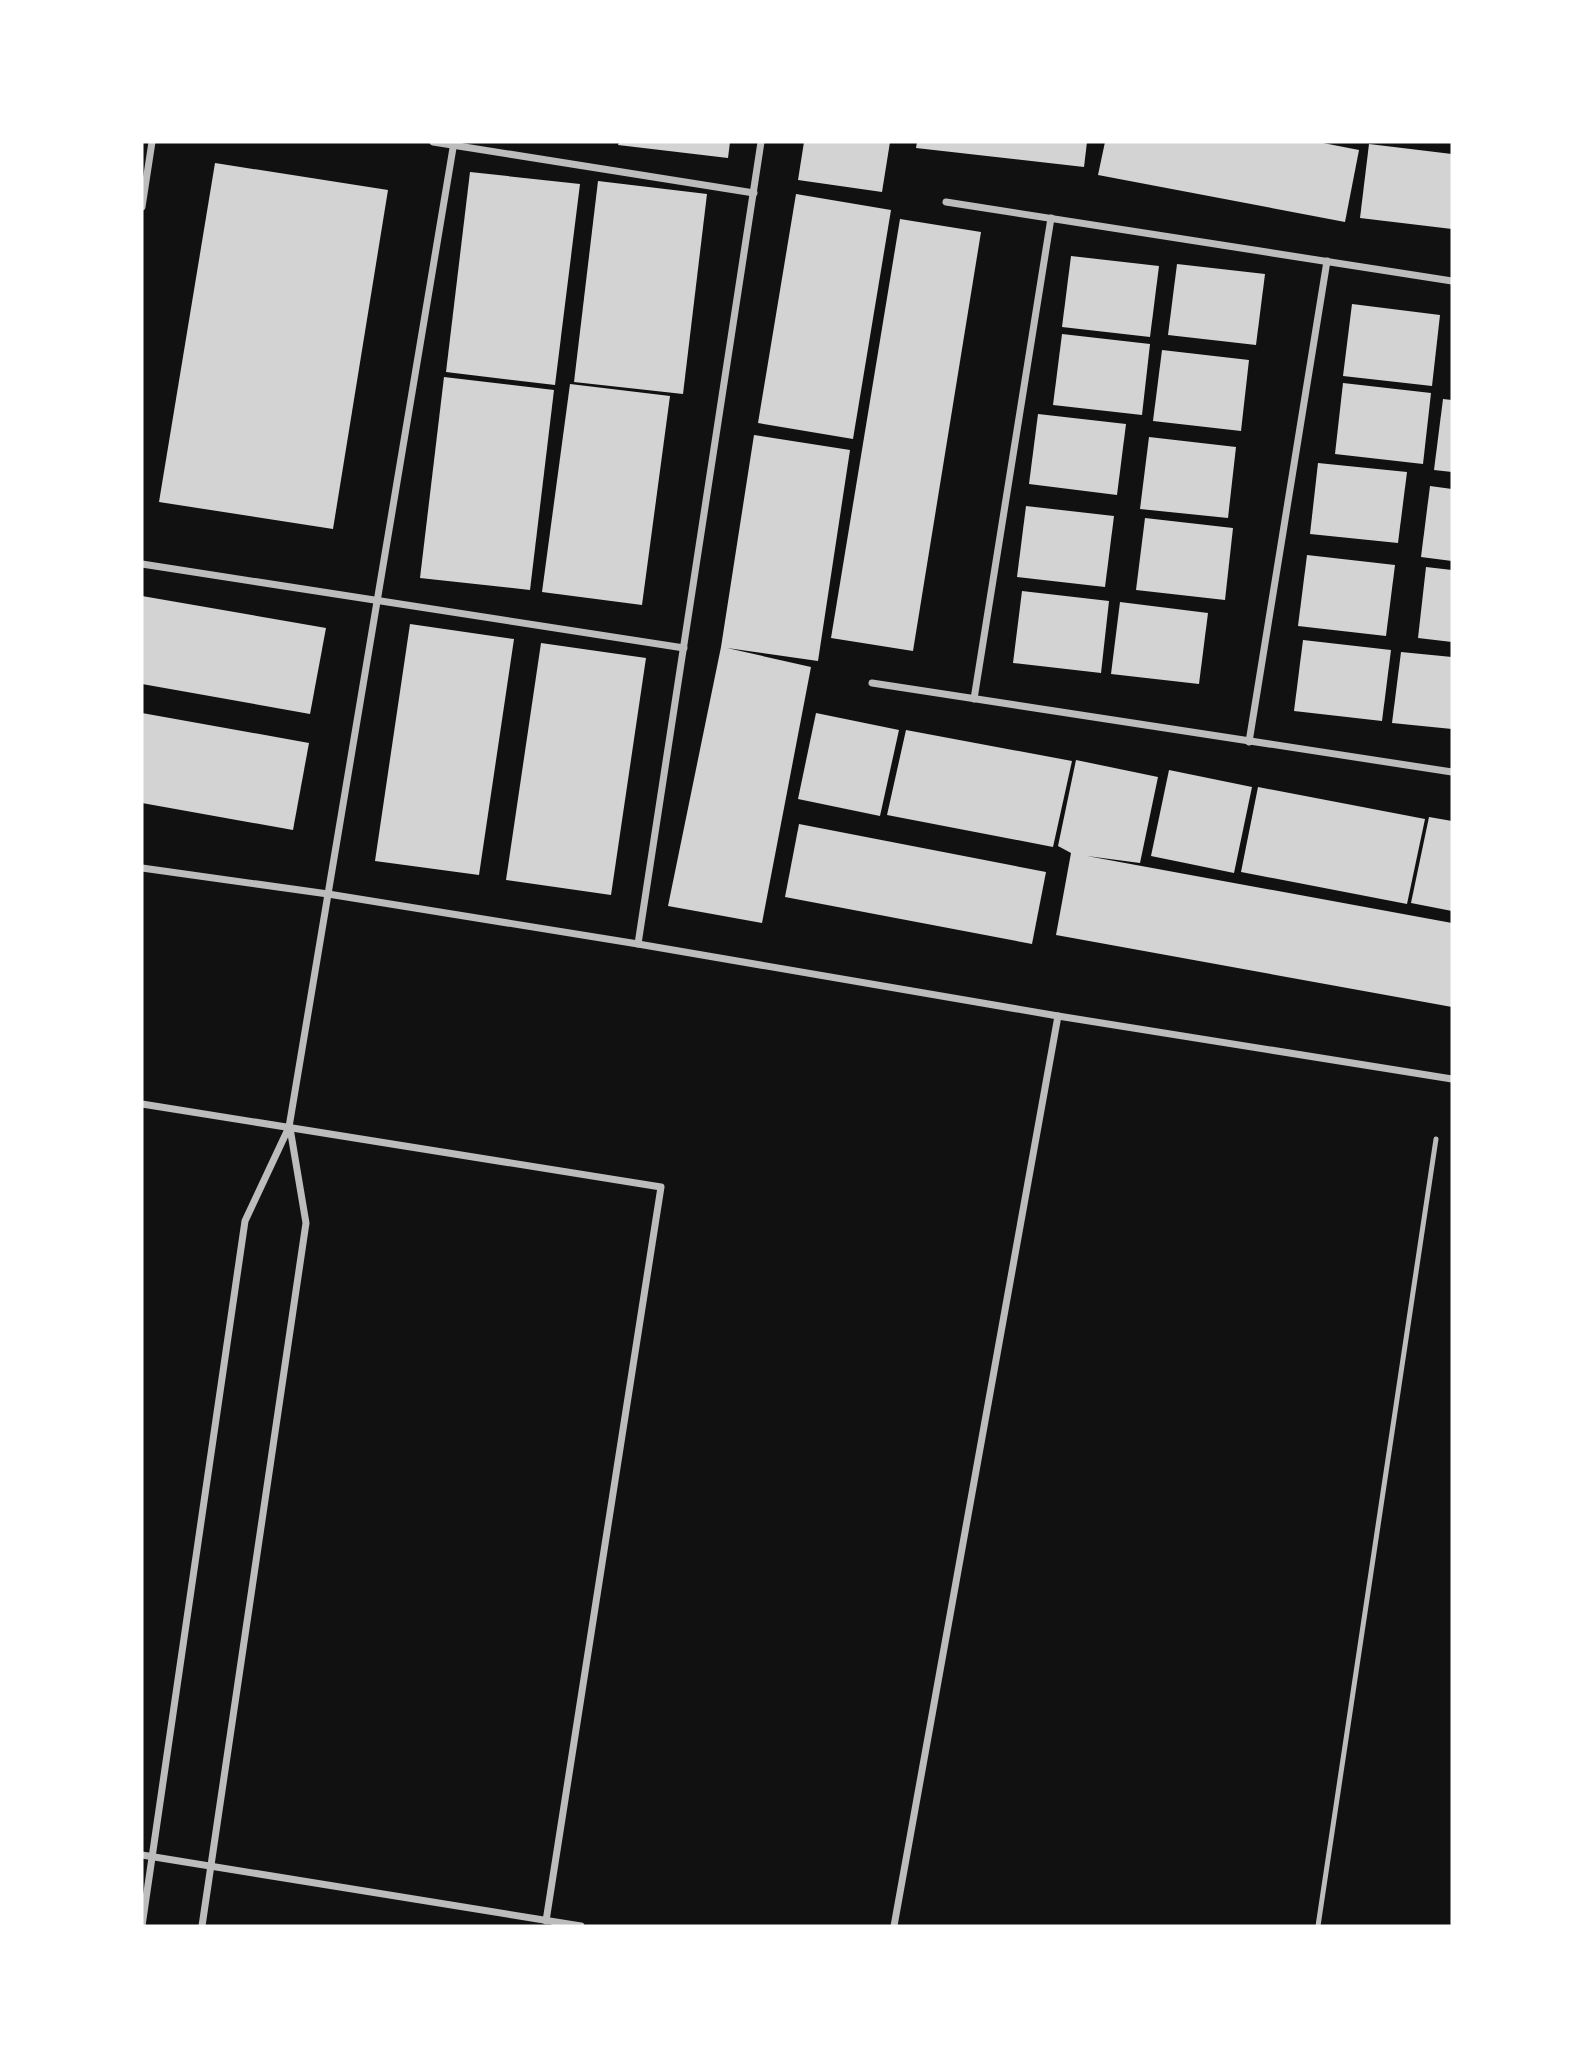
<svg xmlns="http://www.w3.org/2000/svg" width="1594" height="2068" font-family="'Golos Text',sans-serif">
	<rect width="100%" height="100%" fill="#111"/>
	<g fill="#d3d3d3">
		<polygon points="619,142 730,142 728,158 618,145"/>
		<polygon points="804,142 890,142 882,192 798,180"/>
		<polygon points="917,142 1087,142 1084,167 916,148"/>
		<polygon points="1105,142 1318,142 1359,150 1345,222 1098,175"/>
		<polygon points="1369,144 1452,154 1452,229 1360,218"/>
		<polygon points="215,163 388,190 333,529 159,502"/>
		<polygon points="470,172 580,184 555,385 446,372"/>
		<polygon points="598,181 707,194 683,394 574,382"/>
		<polygon points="796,194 891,210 853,439 758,423"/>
		<polygon points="900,219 981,232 913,651 831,638"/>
		<polygon points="1071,256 1159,266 1150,337 1062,327"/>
		<polygon points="1177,264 1265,274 1256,345 1168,335"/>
		<polygon points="1352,304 1440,315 1432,386 1343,376"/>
		<polygon points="1062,334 1150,344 1142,415 1053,405"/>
		<polygon points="1162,350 1249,360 1241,431 1153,421"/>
		<polygon points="444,377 554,390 530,590 420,578"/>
		<polygon points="1343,383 1431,393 1423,464 1335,454"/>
		<polygon points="570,384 670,396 642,605 542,592"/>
		<polygon points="1443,399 1452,400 1452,472 1434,470"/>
		<polygon points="1038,414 1126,424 1117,495 1029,484"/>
		<polygon points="754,435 850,450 818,661 727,648 811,667 762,923 668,906 721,647"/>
		<polygon points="1149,437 1236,447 1228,518 1140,509"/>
		<polygon points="1318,463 1407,472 1398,543 1310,534"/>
		<polygon points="1430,486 1452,489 1452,561 1421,557"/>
		<polygon points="1026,506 1114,516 1105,587 1017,577"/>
		<polygon points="1145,518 1233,528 1225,600 1136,590"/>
		<polygon points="1307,555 1395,565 1386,636 1298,626"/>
		<polygon points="1426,567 1452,570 1452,642 1418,638"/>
		<polygon points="1022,591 1109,601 1101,673 1013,663"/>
		<polygon points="142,596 326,628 310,714 142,684"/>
		<polygon points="1120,602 1208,613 1199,684 1111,674"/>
		<polygon points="410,624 514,639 479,875 375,861"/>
		<polygon points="1303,640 1391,650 1382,721 1294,711"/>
		<polygon points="541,643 646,658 611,895 506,880"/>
		<polygon points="1401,652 1452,657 1452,729 1392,723"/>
		<polygon points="142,713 309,743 293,830 142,803"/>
		<polygon points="816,713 899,730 880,816 798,799"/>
		<polygon points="906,730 1072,761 1053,847 887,815"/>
		<polygon points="1076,760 1158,777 1140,863 1087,856 1452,923 1452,1007 1056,935 1071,853 1058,846"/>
		<polygon points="1169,770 1252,787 1234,873 1151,856"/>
		<polygon points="1258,787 1425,819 1407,904 1241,872"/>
		<polygon points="1429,817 1452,821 1452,911 1411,903"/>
		<polygon points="799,824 1046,872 1032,944 785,897"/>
	</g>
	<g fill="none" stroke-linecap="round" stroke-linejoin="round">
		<polyline stroke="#bcbcbc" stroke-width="5" points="1318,1926 1436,1139"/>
		<g stroke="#bcbcbc" stroke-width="7">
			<polyline points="433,142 754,193"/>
			<polyline points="946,202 1452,281"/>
			<polyline points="142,207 152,142"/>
			<polyline points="142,564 684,648"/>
			<polyline points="872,683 1452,772"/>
			<polyline points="974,699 1051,218"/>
			<polyline points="1249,742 1327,261"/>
			<polyline points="142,868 328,894 638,944 1058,1016 1452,1079"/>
			<polyline points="638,944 761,142"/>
			<polyline points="142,1104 661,1187 546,1921"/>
			<polyline points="142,1855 581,1926"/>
			<polyline points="142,1926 245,1221 289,1127 454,142"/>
			<polyline points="202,1926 306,1223 290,1128"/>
			<polyline points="894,1926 1058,1016"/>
		</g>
	</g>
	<rect width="1594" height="2068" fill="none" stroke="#ffffff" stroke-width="287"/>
</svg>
